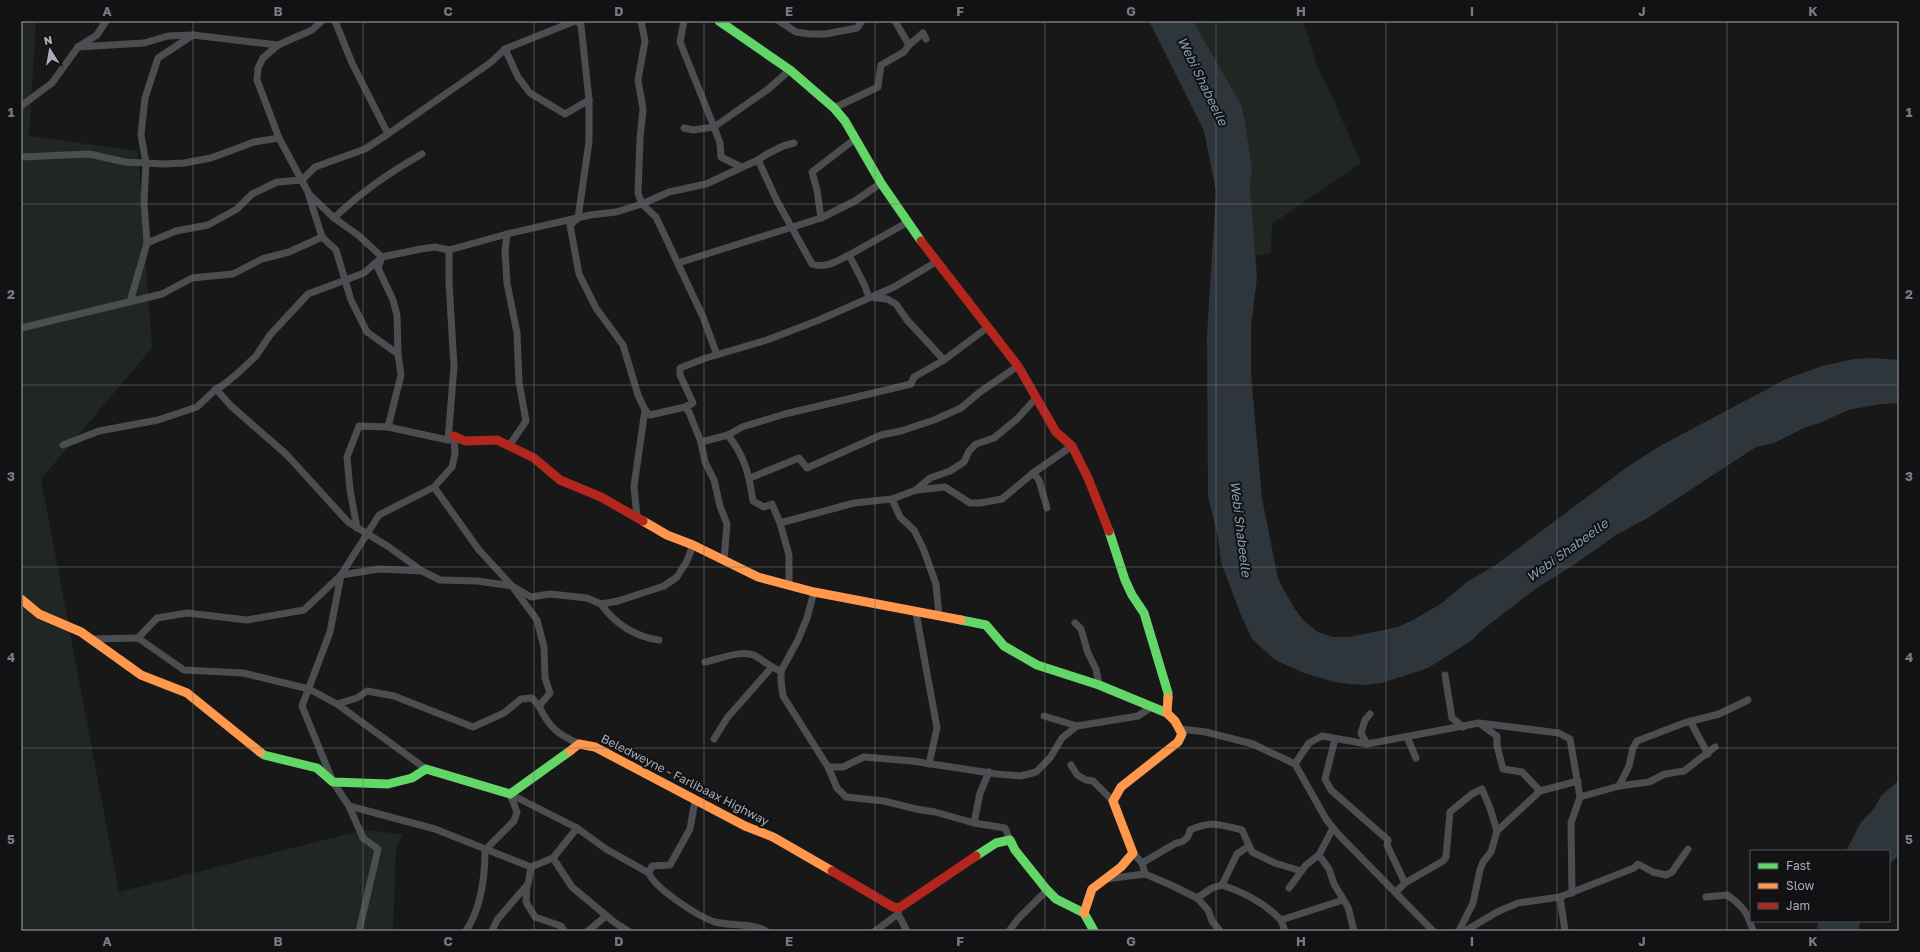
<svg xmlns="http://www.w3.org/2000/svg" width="1920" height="952" font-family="'Golos Text',sans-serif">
	<rect width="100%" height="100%" fill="#181818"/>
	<g fill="#202621">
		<polygon points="21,21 36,21 29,136 138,151 152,348 41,479 119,892 364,830 402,834 396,851 393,931 21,931"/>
		<polygon points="1193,21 1303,21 1318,69 1332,96 1361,163 1272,224 1271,253 1255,256 1250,187 1252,169 1245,121 1241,104"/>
	</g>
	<g fill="#2e353b">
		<polygon points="1149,21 1193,21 1241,104 1245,121 1252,169 1250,187 1257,278 1251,326 1251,374 1262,498 1278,579 1294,608 1304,621 1318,632 1333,637 1349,637 1398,627 1413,620 1442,603 1467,582 1497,564 1630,465 1660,446 1786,379 1822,366 1854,359 1871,358 1899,360 1899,403 1881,404 1848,410 1820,423 1804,428 1774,443 1756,447 1646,519 1616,535 1575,564 1534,590 1482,630 1471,641 1428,668 1382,683 1366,685 1350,684 1334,682 1304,673 1275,660 1252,639 1240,613 1221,562 1218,537 1208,496 1207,335 1216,191 1204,131"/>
		<polygon points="1899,780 1899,855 1889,865 1889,851 1846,851 1861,822 1873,810 1881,796"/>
		<polygon points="1818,921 1860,921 1859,931 1817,931"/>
	</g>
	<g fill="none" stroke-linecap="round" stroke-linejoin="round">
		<g stroke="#4c4d50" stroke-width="7">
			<polyline points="322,21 312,30 278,45 263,58 258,68 257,80 279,138 309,194 334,218 358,235 382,257 421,249 435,247 449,250 507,234 590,215 616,212 642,204 669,192 706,184 758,160 767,154 783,146 794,143"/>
			<polyline points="335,21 352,63 388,134"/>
			<polyline points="577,21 581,25 589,100 589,142 578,218 570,225 579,274 596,308 623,345 638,395 645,410 650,415 685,407 689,412 701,442 705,462 714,480 720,506 727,524 724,560"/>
			<polyline points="641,21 645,41 638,80 643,109 640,139 638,193 642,204 656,217 703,317 717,355"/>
			<polyline points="684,21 680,42 714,127 720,143 721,157 741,167"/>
			<polyline points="779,21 796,32 810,34 825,34 857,28 862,21"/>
			<polyline points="895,21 909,45"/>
			<polyline points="78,47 144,43 168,36 193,35 278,45"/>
			<polyline points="505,49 518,77 530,93 565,114 589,100"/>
			<polyline points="21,106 52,83 78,47 97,35 106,21"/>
			<polyline points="834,108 878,87 881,65 904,52 909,45 923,33 926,39"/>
			<polyline points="684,128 693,130 714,127 767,90 790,70"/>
			<polyline points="21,157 89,154 125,162 164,164 184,163 211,158 254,142 279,138"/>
			<path d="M758,160L777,201L812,264C825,269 837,261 849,255L864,284L869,297L887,299L896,304L907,320L944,360"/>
			<path d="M334,218C361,192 390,172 422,154"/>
			<polyline points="821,218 817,190 812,172 855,139"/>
			<polyline points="507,234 505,251 507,283 517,333 519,382 526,421 509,446"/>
			<polyline points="147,243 176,231 208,225 237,209 252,194 277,182 302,180 315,167 365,149 388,134 490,63 505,49 575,21"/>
			<polyline points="449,250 449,282 454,367 448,440 454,436"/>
			<polyline points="849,255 908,222"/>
			<polyline points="678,263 821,218 855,201 881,183"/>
			<polyline points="130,302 147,243 144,202 146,163 141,135 145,98 158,58 193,35"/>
			<polyline points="21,328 162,294 192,278 233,274 262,259 289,252 322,237 309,196"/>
			<polyline points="216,389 231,406 287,455 348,522 389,547 422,571"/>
			<polyline points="685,407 693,403 680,375 680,368 706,358 767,340 819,320 894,287 936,262"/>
			<polyline points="388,427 448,440"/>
			<path d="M728,435C745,457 749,474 753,501L764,507L772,504L780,523L789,555V586"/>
			<polyline points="701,442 728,435 742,427 785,414 911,384 914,377 944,360 988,327"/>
			<polyline points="63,445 99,431 158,420 197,407 216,389 222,386 238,373 256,356 270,335 308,294 364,273 382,257 378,268 393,300 397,315 398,354 367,332 351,300 336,250 322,237"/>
			<polyline points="1033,473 1072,446"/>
			<polyline points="750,478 799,458 807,468 881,435 901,431 934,420 961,408 980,392 1018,366"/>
			<path d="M434,487L479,550L512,586L537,620L544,647L545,678L550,693L539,706C550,729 558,734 579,744"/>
			<polyline points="916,490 945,487 970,503 980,503 1002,499 1033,473 1039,480 1047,508"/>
			<polyline points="892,499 900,517 914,530 923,548 936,584 939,616"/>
			<polyline points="637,517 634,486 645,410"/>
			<polyline points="780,523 854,503 892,499 916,490 930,478 950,471 964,462 969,451 976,444 994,438 1017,419 1036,398"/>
			<polyline points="357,528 350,490 347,457 359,426 388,427 401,375 398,354"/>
			<polyline points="814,592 807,618 798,640 781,671 781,681 783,696 828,767 837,788 846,797 884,801 916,809 935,812 974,823 1005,828 1010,840"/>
			<path d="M601,604C614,623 635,637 659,640"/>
			<polyline points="916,613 937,728 929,764"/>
			<polyline points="1075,623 1081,629 1088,653 1096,669 1099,685"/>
			<polyline points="138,638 157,618 187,613 247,620 304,610 341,575 379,569 422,571 440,580 478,581 512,586 531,597 550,594 587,598 601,604 618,601 664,586 677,577 687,561 693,545"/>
			<polyline points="92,639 138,638 184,670 243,673 309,689 337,704 426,769"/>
			<path d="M705,662C720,659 744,648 757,657C767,663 770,667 781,671"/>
			<polyline points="1445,675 1452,718 1463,727"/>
			<polyline points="337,704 357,698 367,691 394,696 473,727 504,713 521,699 532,698 539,706"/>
			<polyline points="1044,716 1077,726 1138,716 1150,708"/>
			<polyline points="1690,721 1708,754"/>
			<polyline points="1480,724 1497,736 1497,746 1503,769 1522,772 1540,791"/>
			<polyline points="1182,734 1181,729 1206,732 1253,744 1295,764 1326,819 1338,834 1433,931"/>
			<polyline points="1407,737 1416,758"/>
			<polyline points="714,739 727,718 771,668"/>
			<polyline points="1335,739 1325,779 1331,790 1388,840 1387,845 1405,883"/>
			<polyline points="1367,744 1361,733 1365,720 1370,714"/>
			<polyline points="1295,764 1309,743 1322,736 1367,744 1479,723 1559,733 1570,739 1580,797 1571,823 1572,893"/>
			<polyline points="1071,765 1077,775 1086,780 1093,781 1113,801"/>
			<polyline points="828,767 843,767 864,757 912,761 997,774 1021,776 1036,772 1050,758 1062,738 1077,726"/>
			<polyline points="1619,786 1629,766 1633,748 1637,741 1684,723 1719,714 1748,700"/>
			<polyline points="510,794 577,828"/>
			<polyline points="1580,797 1619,786 1649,782 1665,774 1684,771 1715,747"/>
			<path d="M695,801L690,829L670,865L652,866L649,873C654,888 699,917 715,922C730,926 753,923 766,931"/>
			<polyline points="349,806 435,829 531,867"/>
			<polyline points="974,823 980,793 989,772"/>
			<polyline points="1497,831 1540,791 1578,781"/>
			<polyline points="1133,853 1142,863 1145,874 1171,885 1197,898 1208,910 1212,921 1220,931"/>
			<polyline points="1319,855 1329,869 1334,884 1348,907 1354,931"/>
			<polyline points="553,858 572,887 614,922 628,931"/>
			<path d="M1142,863L1176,843C1183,843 1189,838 1190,830C1212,820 1220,825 1242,830L1252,852L1275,863L1301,871"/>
			<polyline points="1106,879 1145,874"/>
			<polyline points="527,885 526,902 535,917 561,926 564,931"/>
			<path d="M1222,885C1243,892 1266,904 1281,920"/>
			<polyline points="1289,888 1306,865 1319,855 1333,828"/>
			<polyline points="1396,892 1405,883 1443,861 1446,857 1450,812 1472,794 1482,789 1490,808 1497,831 1491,852 1483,862 1480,870 1473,903 1459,931"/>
			<polyline points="1560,897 1565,931"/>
			<path d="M1706,897L1727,895C1742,905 1748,913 1753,931"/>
			<polyline points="1197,898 1212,888 1222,885 1237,854 1249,846"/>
			<polyline points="898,914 907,931"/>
			<polyline points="359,931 378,849 363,838 349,806 333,782 302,706 330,632 341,575 379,515 434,487 452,467 455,454 454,436"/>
			<path d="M466,931C481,908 485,877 485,850L514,821L517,812L510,794"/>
			<polyline points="492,931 497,920 528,884 531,867 553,858 577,828 606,849 649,873"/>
			<polyline points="588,931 606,916"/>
			<polyline points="875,931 898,914 899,908"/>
			<polyline points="1009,931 1018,919 1047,890"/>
			<polyline points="1285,931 1281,920 1343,900"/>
			<polyline points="1465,931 1497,912 1518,903 1560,897 1634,868 1638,864 1653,872 1666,875 1672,872 1688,849"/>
		</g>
		<g stroke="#63d668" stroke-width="9">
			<polyline points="719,21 790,70 834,108 845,121 881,183 921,241"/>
			<polyline points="1109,531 1125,580 1132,595 1144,613 1168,693 1168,698"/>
			<polyline points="961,620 986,625 1004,646 1037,665 1099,685 1167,713"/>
			<polyline points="260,752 264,755 317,768 333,782 388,784 412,778 426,769 510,794 570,751"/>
			<polyline points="976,856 996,843 1010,840 1015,850 1047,890 1056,899 1084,913 1094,931"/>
		</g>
		<g stroke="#ff974d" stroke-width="9">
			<polyline points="643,521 667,535 693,545 758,577 814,592 961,620"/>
			<polyline points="21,599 39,614 81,632 141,675 187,693 260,752"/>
			<polyline points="570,751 579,744 595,747 745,826 773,837 832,871"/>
			<polyline points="1084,913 1092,889 1121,867 1133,853 1113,801 1121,787 1178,742 1182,734 1175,721 1167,713 1168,698"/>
		</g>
		<g stroke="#b3261e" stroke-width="9">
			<polyline points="921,241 1018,366 1056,432 1072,446 1088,478 1109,531"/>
			<polyline points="454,436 465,441 497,440 534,458 560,480 601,497 643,521"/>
			<polyline points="832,871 893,907 899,908 976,856"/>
		</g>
	</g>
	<path fill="none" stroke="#777a80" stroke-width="1" stroke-opacity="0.55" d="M193,21V931M363,21V931M534,21V931M704,21V931M875,21V931M1045,21V931M1216,21V931M1386,21V931M1557,21V931M1727,21V931M21,204H1899M21,385H1899M21,567H1899M21,748H1899"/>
	<g text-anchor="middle" stroke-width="4" stroke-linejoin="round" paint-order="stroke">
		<g font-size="12" fill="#aaaeb8" stroke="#121214">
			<text transform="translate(685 780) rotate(27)" y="4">Beledweyne - Farlibaax Highway</text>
		</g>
		<g font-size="13" font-style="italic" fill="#839db0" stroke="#121214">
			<text transform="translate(1203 81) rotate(64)" y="5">Webi Shabeelle</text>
			<text transform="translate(1241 529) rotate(83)" y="5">Webi Shabeelle</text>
			<text transform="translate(1567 550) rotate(-36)" y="5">Webi Shabeelle</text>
		</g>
	</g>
	<rect width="1920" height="952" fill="none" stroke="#121214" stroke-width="44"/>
	<rect x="1750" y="850" width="140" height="72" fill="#121214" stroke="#4f5056"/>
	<rect x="1758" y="863" width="20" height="6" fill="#63d668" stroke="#4f5056"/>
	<text x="1786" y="870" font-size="12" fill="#aaaeb8">Fast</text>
	<rect x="1758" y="883" width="20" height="6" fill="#ff974d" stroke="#4f5056"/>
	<text x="1786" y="890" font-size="12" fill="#aaaeb8">Slow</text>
	<rect x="1758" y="903" width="20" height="6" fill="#b3261e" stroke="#4f5056"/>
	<text x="1786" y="910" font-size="12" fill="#aaaeb8">Jam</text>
	<g transform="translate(50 50) rotate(349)" stroke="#121214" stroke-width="3" paint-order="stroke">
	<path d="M0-3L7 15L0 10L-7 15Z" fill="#aaaeb8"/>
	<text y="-6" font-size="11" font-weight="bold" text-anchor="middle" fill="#aaaeb8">N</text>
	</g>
	<rect x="22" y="22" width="1876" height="908" fill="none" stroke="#777a80" stroke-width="1.5"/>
	<g font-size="13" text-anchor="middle" font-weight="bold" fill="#777a80">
		<text x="107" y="16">A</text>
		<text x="278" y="16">B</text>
		<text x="448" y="16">C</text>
		<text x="619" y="16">D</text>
		<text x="789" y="16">E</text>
		<text x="960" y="16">F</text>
		<text x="1131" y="16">G</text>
		<text x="1301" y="16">H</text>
		<text x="1472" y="16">I</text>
		<text x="1642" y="16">J</text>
		<text x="1813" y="16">K</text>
		<text x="11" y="117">1</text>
		<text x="1909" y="117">1</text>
		<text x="11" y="299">2</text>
		<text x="1909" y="299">2</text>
		<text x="11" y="481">3</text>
		<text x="1909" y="481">3</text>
		<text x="11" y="662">4</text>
		<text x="1909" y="662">4</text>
		<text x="11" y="844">5</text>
		<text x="1909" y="844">5</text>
		<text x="107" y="946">A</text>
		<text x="278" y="946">B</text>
		<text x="448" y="946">C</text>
		<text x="619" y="946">D</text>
		<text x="789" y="946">E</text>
		<text x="960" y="946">F</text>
		<text x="1131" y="946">G</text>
		<text x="1301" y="946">H</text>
		<text x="1472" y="946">I</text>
		<text x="1642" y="946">J</text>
		<text x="1813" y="946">K</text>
	</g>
</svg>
